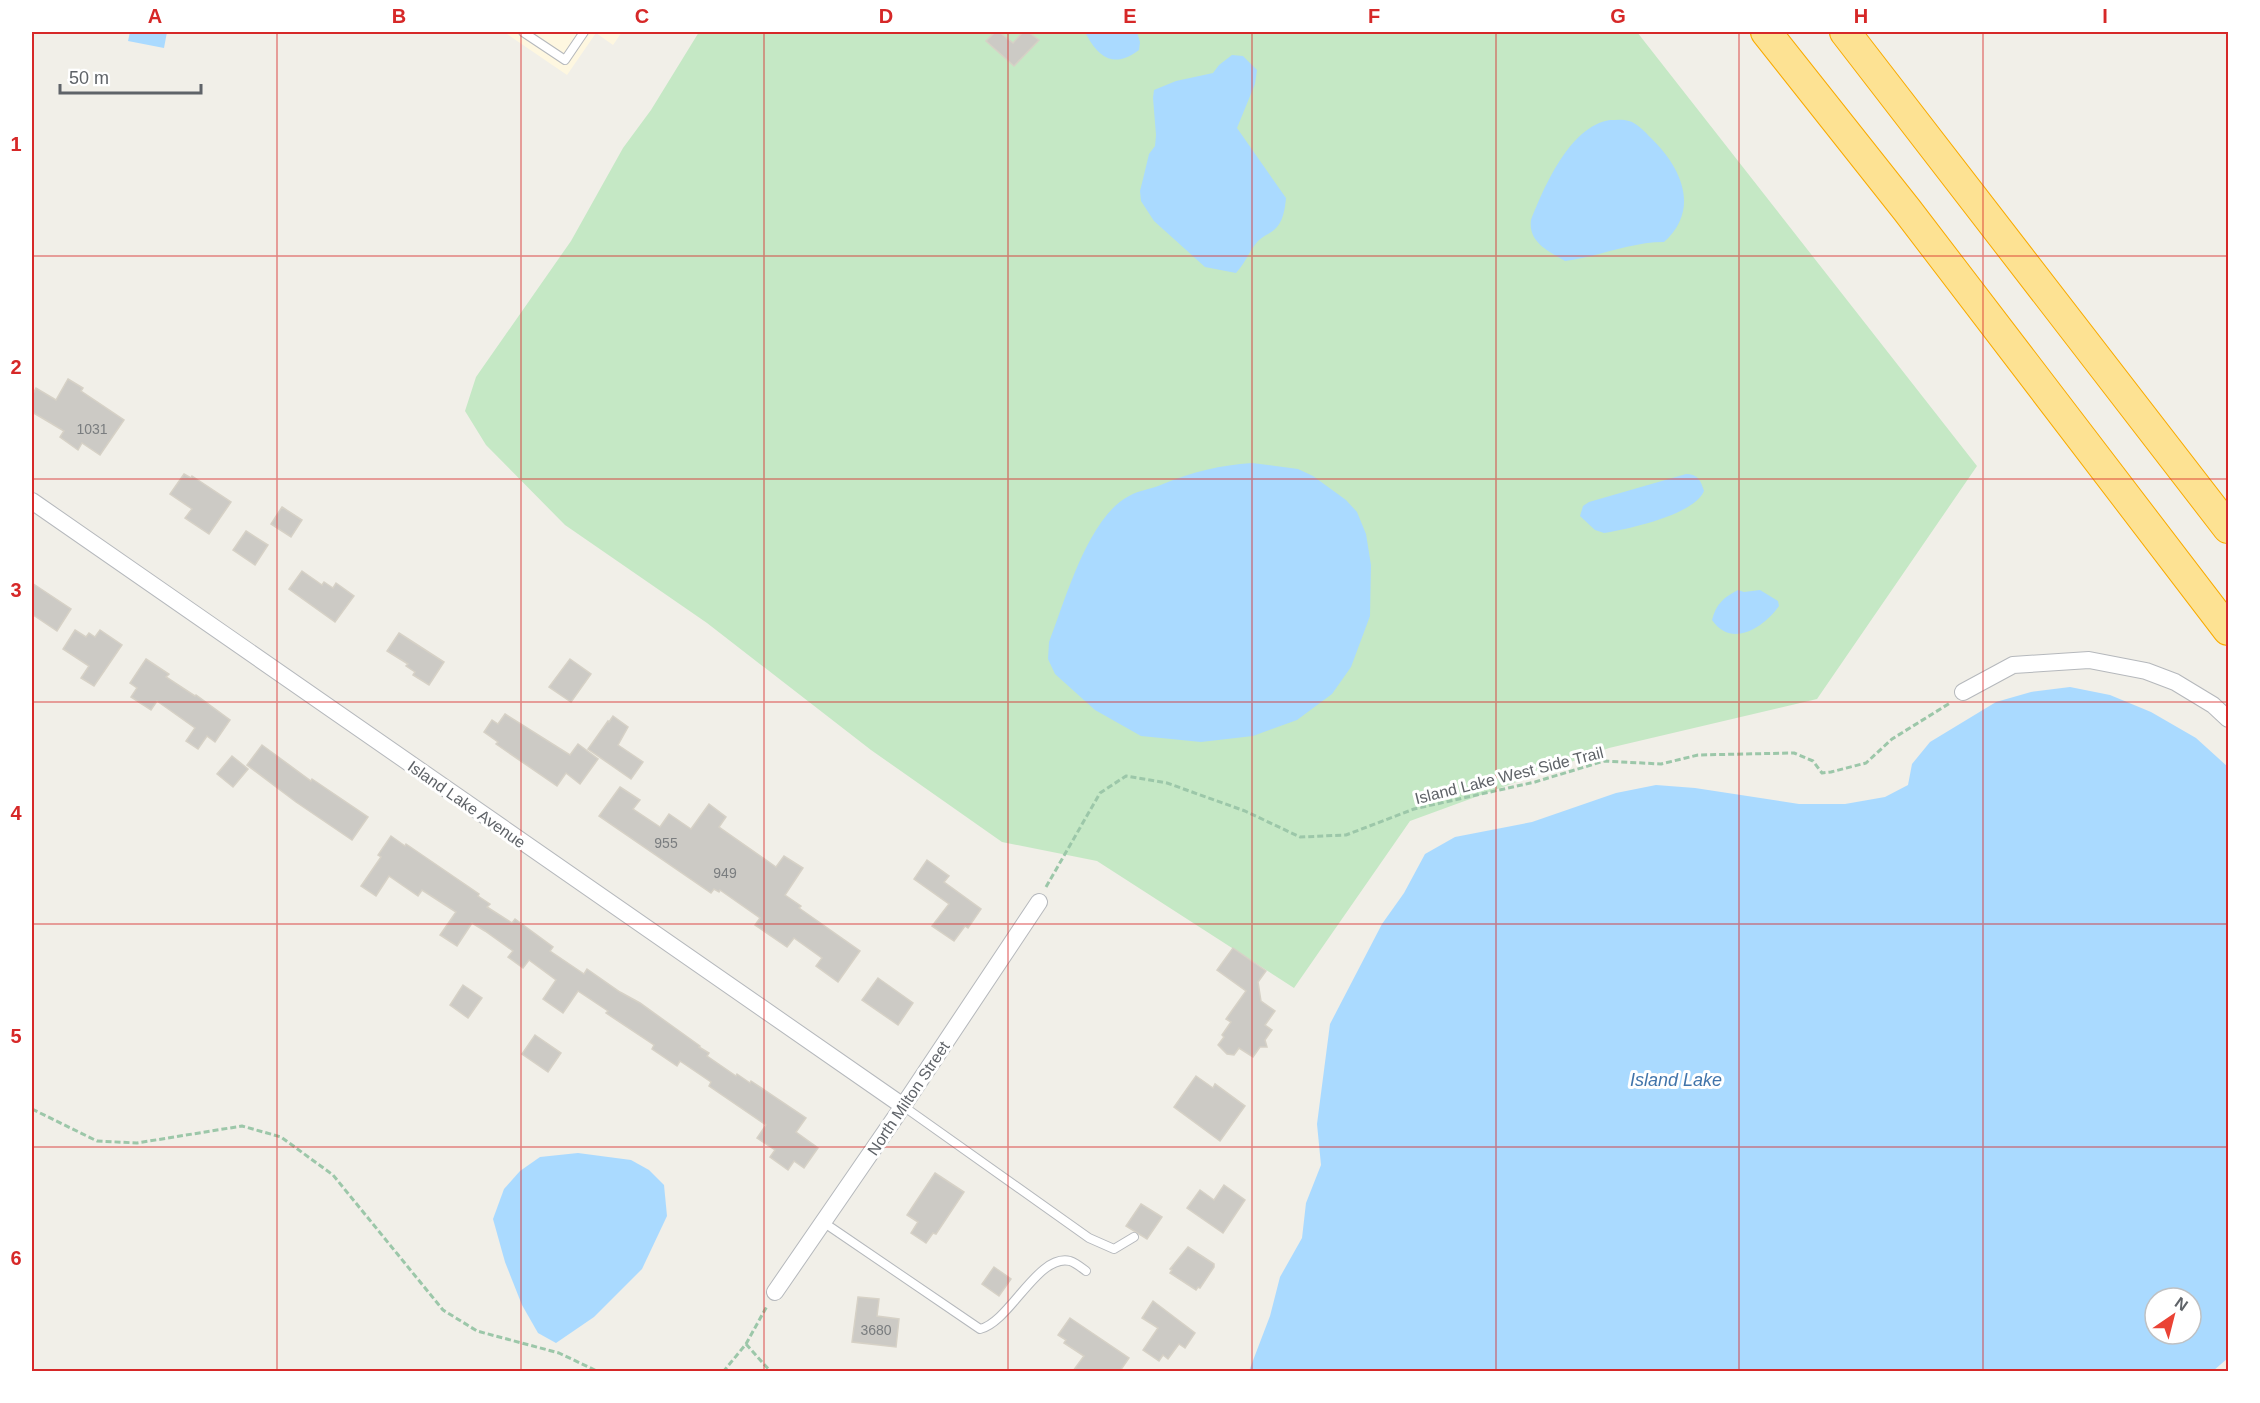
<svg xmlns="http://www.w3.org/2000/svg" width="2260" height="1403" font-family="Helvetica,sans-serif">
	<rect width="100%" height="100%" fill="#f1efe8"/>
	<polygon fill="#fef7e0" points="504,32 622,32 613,45 596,33 567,75"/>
	<polygon fill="#c5e8c5" points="699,32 1637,32 1977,466 1817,699 1609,748 1410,821 1294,988 1097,861 1002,842 871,750 707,623 565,525 486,445 465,411 476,377 571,241 623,148 651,110"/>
	<g fill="#aadaff" fill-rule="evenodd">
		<polygon points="130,32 167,32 164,48 128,41"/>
		<path d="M1085,32H1137L1140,42L1139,50C1113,70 1097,56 1085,32Z"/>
		<path d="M1232,55L1243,56L1257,70L1255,84L1237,128L1286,198C1285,209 1283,223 1274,230C1269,234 1263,236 1258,241C1249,251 1246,262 1236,273L1205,267L1154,221L1141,201L1140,191L1143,179L1149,154L1155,146L1156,135L1153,98L1154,90L1176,81L1213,73L1219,65Z"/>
		<path d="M1610,120C1616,120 1623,119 1629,121C1637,123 1645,132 1651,138C1681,167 1701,209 1664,242C1630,242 1598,257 1565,261C1548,251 1528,242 1531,220C1544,187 1570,126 1610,120Z"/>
		<path d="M1252,463L1298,469L1313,476L1346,500L1357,512L1366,534L1371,565L1370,616L1351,667L1332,694L1297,720L1253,736L1201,742L1141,736L1095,710L1055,674L1048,659L1049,642C1065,601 1088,517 1129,496C1139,490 1152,489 1163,484C1192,472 1221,465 1252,463Z"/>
		<path d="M1686,474C1698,474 1701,481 1704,491C1694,515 1628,529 1604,533L1595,530L1580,516L1583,506L1589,502Z"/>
		<path d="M1738,590L1744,592L1760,590L1778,601L1779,606C1764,627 1732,649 1712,620C1716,604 1724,597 1738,590Z"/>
		<path d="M2070,687L2110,695L2151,712L2196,738L2228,767V1358L2213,1371H1249L1270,1316L1280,1277L1302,1238L1306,1203L1321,1165L1317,1124L1330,1024L1382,924L1404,893L1425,854L1455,837L1532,822L1616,793L1656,785L1695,788L1799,804H1845L1885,797L1908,785L1912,764L1930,742L1996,702L2031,692ZM2155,1298H2191V1334H2155Z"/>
		<polygon points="578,1153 631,1160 649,1170 664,1185 667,1216 642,1269 594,1317 556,1343 538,1333 522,1305 505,1262 493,1219 504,1189 520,1171 540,1157"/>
	</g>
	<g fill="#cccac5" stroke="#d6d1c6" stroke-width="1.5">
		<polygon points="995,32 999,32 1013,43 1023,32 1028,32 1039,40 1014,66 986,41"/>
		<polygon points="68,379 83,388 81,391 124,420 100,455 82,443 78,450 60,437 64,431 32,412 32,396 36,388 56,400"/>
		<polygon points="184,474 191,478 192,476 231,502 209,534 185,518 192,509 170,494"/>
		<polygon points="282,507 302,520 291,537 271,524"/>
		<polygon points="246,531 268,545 255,565 233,550"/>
		<polygon points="302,571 322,585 324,582 333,588 336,583 354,596 335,622 289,589"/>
		<polygon points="32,583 71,609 57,631 32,614"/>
		<polygon points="75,630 86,637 89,633 95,637 100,630 122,645 94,686 81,678 89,666 63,649"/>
		<polygon points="399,633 444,662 429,685 413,675 415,672 406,666 408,664 387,651"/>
		<polygon points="146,659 169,674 166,677 195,696 196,695 230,720 215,742 207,736 198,749 186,741 195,728 157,701 151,710 131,697 137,688 130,683"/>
		<polygon points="570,659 591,674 571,702 549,687"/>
		<polygon points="505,714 570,755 578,744 598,759 580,784 566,773 557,786 496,744 498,742 484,732 492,720 498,724"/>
		<polygon points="613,716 628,727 618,745 643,762 631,779 588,749 608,721 609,722"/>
		<polygon points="262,745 311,781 312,779 368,817 352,840 296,802 247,765"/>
		<polygon points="232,756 248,769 233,787 217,774"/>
		<polygon points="620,787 640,800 633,809 660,827 669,814 691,829 709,804 726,817 719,827 776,867 784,856 803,868 785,895 801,906 799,908 860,951 838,982 816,966 822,958 794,938 787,947 755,925 760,918 720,890 719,892 714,889 711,893 599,816"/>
		<polygon points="391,836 405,846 406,844 479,894 478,896 490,904 487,907 512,923 515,919 553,947 550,951 584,974 587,969 620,992 640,1003 700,1046 699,1047 709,1053 707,1056 736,1076 737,1074 750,1083 751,1081 806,1118 796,1132 818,1148 804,1168 794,1161 788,1170 770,1157 775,1150 757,1138 766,1125 709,1086 711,1082 680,1061 677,1066 652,1049 654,1045 606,1013 608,1011 578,991 563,1013 543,999 556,980 529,960 523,968 508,957 513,951 485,931 472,923 457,946 440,935 456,912 422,890 418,896 389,876 376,896 361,886 381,857 378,855"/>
		<polygon points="927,860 949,876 944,882 981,909 968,928 965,926 954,941 932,926 949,904 914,879"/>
		<polygon points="1233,948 1266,971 1258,982 1261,1001 1275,1011 1265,1025 1272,1030 1265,1040 1267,1047 1260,1047 1253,1057 1239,1048 1234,1055 1227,1054 1218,1045 1224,1037 1222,1035 1231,1022 1226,1019 1246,991 1217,970"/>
		<polygon points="878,978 913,1003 898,1025 862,1000"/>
		<polygon points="463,985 482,998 468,1018 450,1005"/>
		<polygon points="535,1035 561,1053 548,1072 522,1054"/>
		<polygon points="1196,1076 1213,1088 1215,1084 1245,1106 1220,1141 1174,1107"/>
		<polygon points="935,1173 964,1192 936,1234 933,1233 926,1243 911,1233 918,1222 907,1215"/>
		<polygon points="1224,1185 1245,1200 1223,1233 1187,1208 1200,1190 1214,1200"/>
		<polygon points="1141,1204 1162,1217 1147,1239 1126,1226"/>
		<polygon points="1188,1247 1214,1264 1214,1267 1200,1288 1198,1287 1196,1290 1170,1273 1172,1270 1170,1269"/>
		<polygon points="994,1267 1011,1279 999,1296 982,1284"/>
		<polygon points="858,1297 879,1299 877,1316 899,1319 896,1347 852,1342"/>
		<polygon points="1153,1301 1195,1333 1185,1348 1179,1344 1168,1359 1163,1355 1159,1361 1143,1350 1158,1328 1142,1318"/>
		<polygon points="1070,1318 1129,1358 1120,1371 1073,1371 1084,1356 1064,1343 1066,1340 1058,1335"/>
	</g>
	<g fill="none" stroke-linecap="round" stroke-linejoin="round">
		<defs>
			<g id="lane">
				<polyline points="523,32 565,60 584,32"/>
				<polyline points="903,1106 1089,1238 1114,1249 1134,1237"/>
				<path d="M823,1222L980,1329C1010,1322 1038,1253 1070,1261C1076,1263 1082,1268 1086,1271"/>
			</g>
			<g id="street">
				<polyline points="32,501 903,1106"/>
				<polyline points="1963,692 2013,665 2089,660 2146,671 2175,682 2213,705 2228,719"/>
				<polyline points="775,1292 903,1106 1039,902"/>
			</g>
			<g id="highway">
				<polyline points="1766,32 1907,210 2228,630"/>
				<polyline points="1845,32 2228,528"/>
			</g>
		</defs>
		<use href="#lane" stroke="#b5b8bc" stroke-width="10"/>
		<use href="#street" stroke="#b5b8bc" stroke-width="18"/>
		<use href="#highway" stroke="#f9ab00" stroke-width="32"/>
		<g stroke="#9cc7a9" stroke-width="3" stroke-dasharray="6 3" stroke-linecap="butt">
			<polyline points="1046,887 1100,793 1126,776 1167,783 1245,811 1300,837 1346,835 1414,809 1535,782 1604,761 1661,764 1698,755 1794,753 1813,761 1822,773 1831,772 1866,763 1892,739 1950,703"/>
			<polyline points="32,1109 97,1141 137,1143 242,1126 281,1137 333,1175 443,1310 477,1331 559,1353 599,1372"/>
			<polyline points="746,1344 771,1372"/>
			<polyline points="723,1372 746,1344 767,1306"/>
		</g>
		<use href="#lane" stroke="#fff" stroke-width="8"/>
		<use href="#street" stroke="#fff" stroke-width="16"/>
		<use href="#highway" stroke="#fde293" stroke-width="30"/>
	</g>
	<path fill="none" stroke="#d62828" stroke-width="1.5" stroke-opacity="0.55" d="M277,32V1372M521,32V1372M764,32V1372M1008,32V1372M1252,32V1372M1496,32V1372M1739,32V1372M1983,32V1372M32,256H2228M32,479H2228M32,702H2228M32,924H2228M32,1147H2228"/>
	<g text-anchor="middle" stroke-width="6" stroke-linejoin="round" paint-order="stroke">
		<g font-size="14" fill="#7a7d7f">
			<text x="92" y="434">1031</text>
			<text x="666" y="848">955</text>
			<text x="725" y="878">949</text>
			<text x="876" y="1335">3680</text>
		</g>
		<g font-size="16" fill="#5f6368" stroke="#fff">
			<text transform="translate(1509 775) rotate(-14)" y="6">Island Lake West Side Trail</text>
			<text transform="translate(467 804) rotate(35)" y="6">Island Lake Avenue</text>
			<text transform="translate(908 1098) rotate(-56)" y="6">North Milton Street</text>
		</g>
		<g font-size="18" font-style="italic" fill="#4174aa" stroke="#fff">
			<text x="1676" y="1086">Island Lake</text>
		</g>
	</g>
	<rect width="2260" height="1403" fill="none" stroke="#ffffff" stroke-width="66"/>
	<g transform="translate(2173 1316) rotate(35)"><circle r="28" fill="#ffffff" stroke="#bfc1c3" stroke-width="1.5"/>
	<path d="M0-4.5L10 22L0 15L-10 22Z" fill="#ea4335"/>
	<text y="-9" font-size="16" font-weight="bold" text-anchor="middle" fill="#5f6368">N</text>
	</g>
	<path d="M60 84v9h141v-9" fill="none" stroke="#5f6368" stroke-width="3"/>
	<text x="69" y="84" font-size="18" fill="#5f6368" stroke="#ffffff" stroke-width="4.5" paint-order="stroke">50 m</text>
	<rect x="33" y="33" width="2194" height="1337" fill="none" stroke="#d62828" stroke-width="2"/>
	<g font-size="20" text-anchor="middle" font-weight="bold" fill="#d62828">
		<text x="155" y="23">A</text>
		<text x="399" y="23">B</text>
		<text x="642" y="23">C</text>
		<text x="886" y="23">D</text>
		<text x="1130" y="23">E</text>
		<text x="1374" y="23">F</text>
		<text x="1618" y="23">G</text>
		<text x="1861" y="23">H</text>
		<text x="2105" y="23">I</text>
		<text x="16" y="151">1</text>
		<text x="16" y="374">2</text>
		<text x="16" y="597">3</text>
		<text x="16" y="820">4</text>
		<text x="16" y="1043">5</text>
		<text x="16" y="1265">6</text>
	</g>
</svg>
